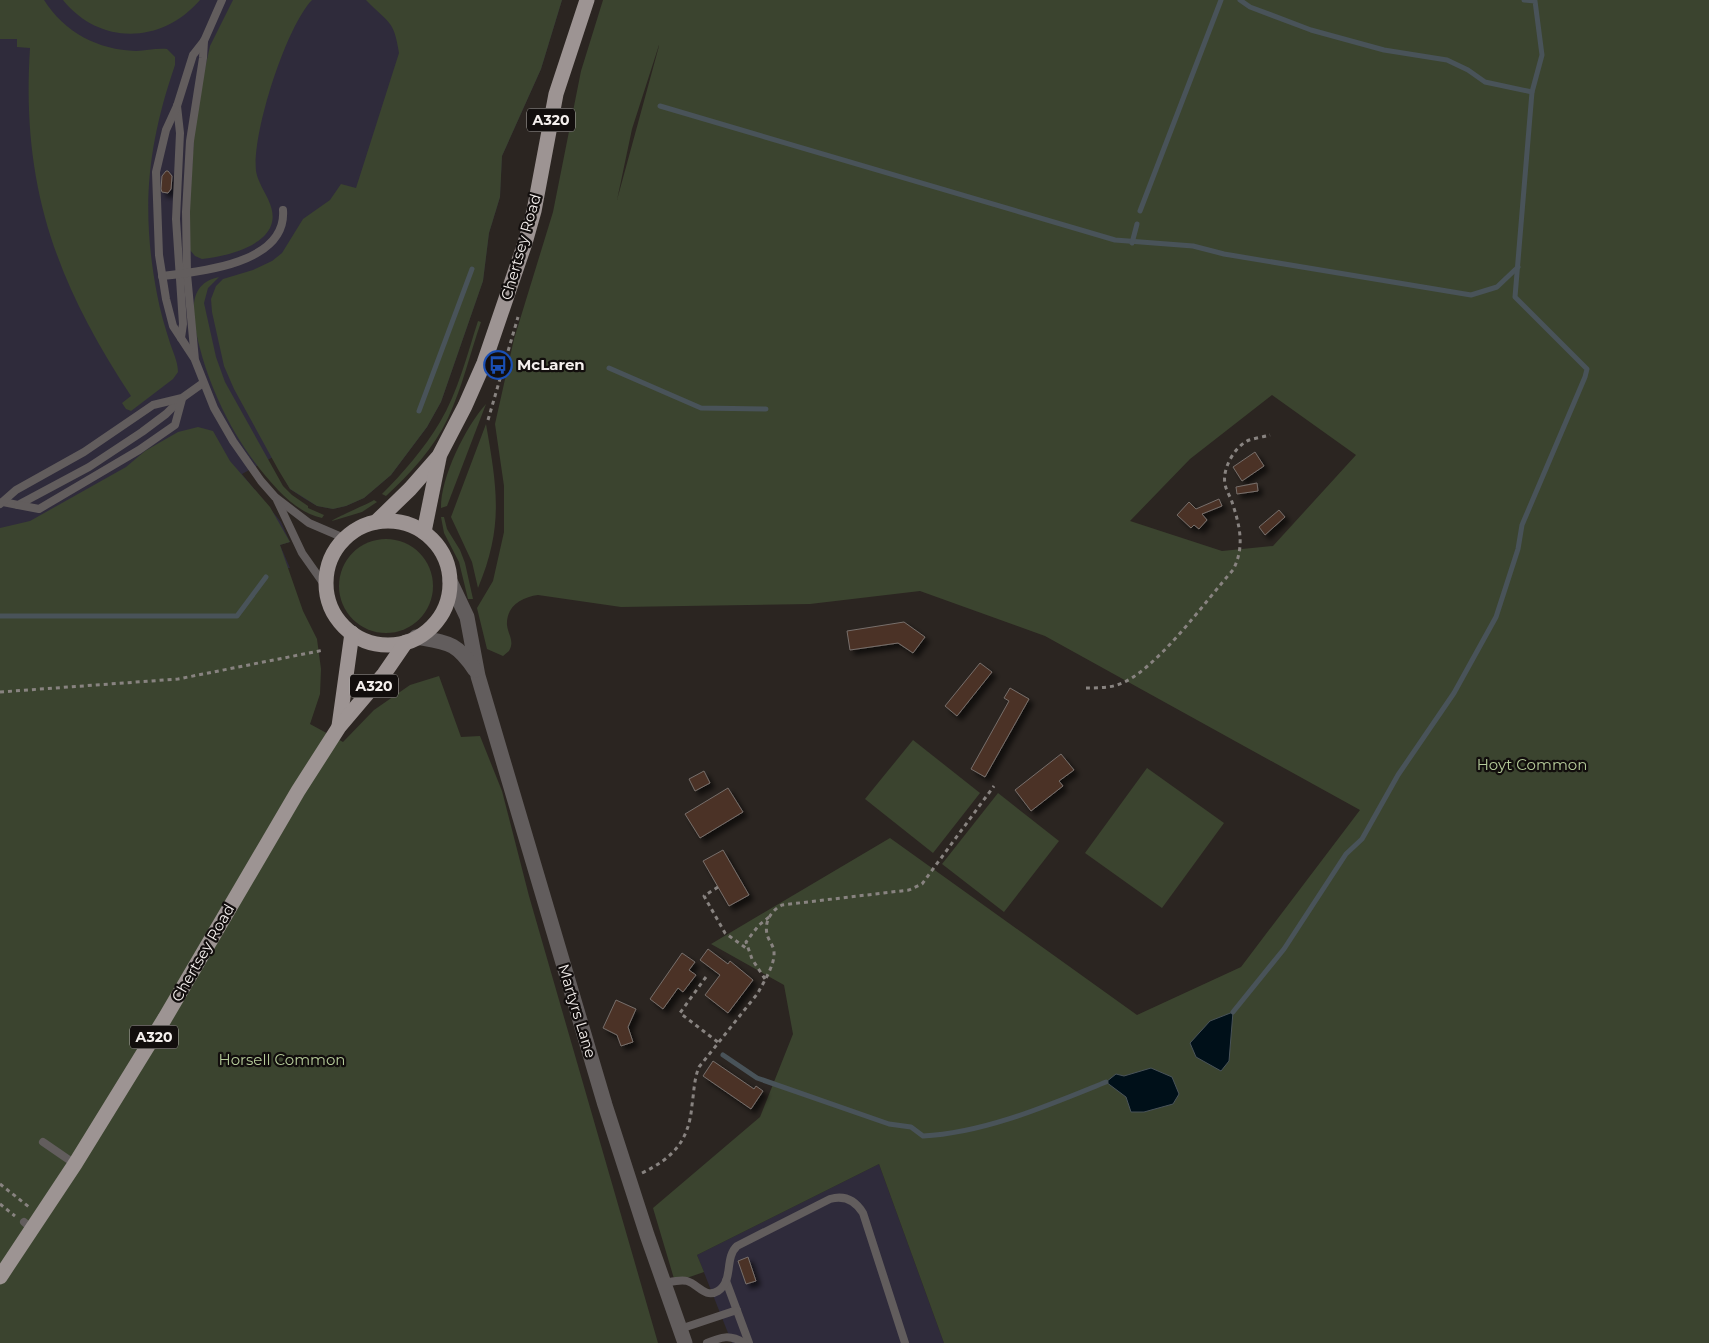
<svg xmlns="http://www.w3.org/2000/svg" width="1709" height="1343" font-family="Montserrat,sans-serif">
	<defs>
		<filter id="shadow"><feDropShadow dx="4.5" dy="4.5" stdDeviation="2.5" flood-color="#0009"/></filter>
	</defs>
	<rect width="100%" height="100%" fill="#2b2521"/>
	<g fill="#2f2b3b">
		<polygon points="0,0 562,0 541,69 502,156 500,197 489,233 483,281 441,402 427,427 391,475 364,498 346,506 333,509 317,506 305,499 290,489 273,457 242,474 281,522 290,542 280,545 290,568 0,580"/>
		<polygon points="879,1164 944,1343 732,1343 697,1255"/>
	</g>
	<g fill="#3b442f" fill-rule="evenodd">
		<path d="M0,0H44C64,32 98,50 136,51C146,51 156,48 167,49L175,57V65C147,147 141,210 157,294C160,311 165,327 170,343C173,352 178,362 178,372L173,379L131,411L126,409L122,403L131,396C56,282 21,186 30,48L17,47V39H0Z"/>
		<path d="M63,0H200C162,44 100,46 63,0Z"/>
		<path d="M233,0H312C286,27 252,133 256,171C259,190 280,207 270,228C259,249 222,257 202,259L195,256L190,250L189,212L196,109L210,46Z"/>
		<path d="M366,0H562L541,69L502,156L500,197L489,233L483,281L441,402L427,427L391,475L364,498L346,506L333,509L317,506L290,489L279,471L234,389L224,366L212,312L211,299L216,286L223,279L253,270L272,261L282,253L303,219L330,200L341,184L356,188L399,53C394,19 388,23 366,0Z"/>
		<path d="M603,0H1709V1343H944L879,1164L697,1255L704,1272L675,1282L653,1208L760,1117L793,1034L784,985L711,944L890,838L1137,1015L1241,967L1360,810L1045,636L920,591L810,604L621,607L538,595C522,597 506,606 507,625C508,635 515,641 509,651L503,656L487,649L477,608L493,581L504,532V486L495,424L514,339L553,212L581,71ZM659,45V46L617,200L632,129ZM1272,395L1356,455L1273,546L1222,551L1130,521L1190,459Z"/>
		<path d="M219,277L208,288L204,303L216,357L225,382L283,486L292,495L308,506V508L324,515L322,518C304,514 291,503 278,490C237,447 208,389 196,332C192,308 190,283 219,277Z"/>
		<path d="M478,321L481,322C470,354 462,388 448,418C434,448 410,474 386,496L382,494C403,473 424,449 440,422C458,392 467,355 478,321Z"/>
		<path d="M486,404L447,506L441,508C440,478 466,426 486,404Z"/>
		<path d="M486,424C497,488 504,526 478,588L472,562L451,517Z"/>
		<polygon points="198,427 213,431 230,461 270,507 290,542 280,545 303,611 317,639 321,669 320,694 310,724 343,742 374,710 410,685 439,676 461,737 480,736 502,791 529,896 658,1343 0,1343 0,528 30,521 126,467 145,451 178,432"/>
		<path d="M374,500L377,502L362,512L332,521C334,518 366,505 374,500Z"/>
		<polygon points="441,517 444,517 447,529 460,550 465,563 473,599 468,599 459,562 444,533"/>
		<circle cx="386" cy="586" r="47"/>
		<polygon points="913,740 980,793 933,853 865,799"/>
		<polygon points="1147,768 1224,823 1162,908 1085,853"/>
		<polygon points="998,793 1059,841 1004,912 942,864"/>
	</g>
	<g fill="#001019" stroke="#495359">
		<polygon points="1233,1012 1229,1061 1221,1071 1196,1057 1190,1043 1210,1021"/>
		<polygon points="1151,1068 1172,1077 1179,1094 1173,1104 1144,1112 1131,1112 1126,1097 1106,1082 1116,1074 1124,1076"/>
	</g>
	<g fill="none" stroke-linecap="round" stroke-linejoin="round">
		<g stroke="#495359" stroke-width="5">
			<polyline points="1240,0 1250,7 1311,30 1384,50 1447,60 1468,70 1485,82 1532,92"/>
			<polyline points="660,106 1115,240 1193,246 1224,254 1471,295 1497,287 1518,267"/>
			<polyline points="1140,211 1221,0"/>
			<polyline points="1132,243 1137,224"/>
			<polyline points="609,368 701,408 766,409"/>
			<polyline points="419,411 472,269"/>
			<polyline points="0,616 237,616 266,577"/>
			<polyline points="1233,1012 1284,949 1346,854 1362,839 1398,775 1454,693 1496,617 1518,549 1522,525 1585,377 1587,369 1515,297 1532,92 1542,55 1535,1 1524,0"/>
			<path d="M723,1055L757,1078L889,1124L911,1127L923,1136C985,1133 1049,1105 1106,1082"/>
		</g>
	</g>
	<g fill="#4b3125" stroke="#776f6b" filter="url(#shadow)">
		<polygon points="166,171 168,171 172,176 171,189 168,193 162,192 161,189 162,176"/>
		<polygon points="1255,452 1264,466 1242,481 1233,467"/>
		<polygon points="1257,483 1258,491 1237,494 1236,487"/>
		<polygon points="1219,499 1222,506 1202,514 1207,520 1199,529 1194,525 1191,528 1177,515 1189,502 1196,509"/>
		<polygon points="1279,510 1285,517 1265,535 1259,527"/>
		<polygon points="904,622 925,637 913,653 898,643 850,650 847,631"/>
		<polygon points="980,663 992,672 957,716 945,706"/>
		<polygon points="1010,688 1029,699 985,777 971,769 1009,701 1004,698"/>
		<polygon points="1061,754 1074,770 1059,781 1063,786 1031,811 1015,790"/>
		<polygon points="704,771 710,783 695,791 689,779"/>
		<polygon points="728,788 743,812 700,838 685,814"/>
		<polygon points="723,850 749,895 729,906 703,861"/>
		<polygon points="708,949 728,964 730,961 753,980 728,1013 705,995 720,975 700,960"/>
		<polygon points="682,953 695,962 689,970 696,975 683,992 678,988 663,1009 650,999"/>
		<polygon points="616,1000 636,1009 628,1027 633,1042 621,1046 617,1035 603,1028"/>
		<polygon points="713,1061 754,1089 756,1086 763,1091 751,1109 703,1076"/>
		<polygon points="748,1257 756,1281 746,1284 738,1261"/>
	</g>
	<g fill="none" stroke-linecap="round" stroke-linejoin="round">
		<g stroke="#888380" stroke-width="3" stroke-dasharray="4 4" stroke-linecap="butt">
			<polyline points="488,420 518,317"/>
			<path d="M1086,688C1096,688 1107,688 1117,685C1154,674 1206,600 1233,570C1245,547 1240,526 1232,502C1230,496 1226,490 1225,484C1222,469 1234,448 1247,441C1254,438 1263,437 1270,435"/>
			<polyline points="0,692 178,679 324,650"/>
			<polyline points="718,887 704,896 725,933 746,948"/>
			<polyline points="706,977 680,1013 719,1043"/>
			<polyline points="765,979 752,959 746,942 759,925 769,917"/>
			<path d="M642,1173C673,1158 689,1141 692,1105C694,1092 694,1079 699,1067L758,993C764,981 775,965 774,952C774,946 768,940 767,934C764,921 772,910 782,905L909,890L922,884L994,786"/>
			<polyline points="0,1184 29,1207"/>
			<polyline points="0,1204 15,1216"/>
		</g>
		<g stroke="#625d5d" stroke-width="8">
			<polyline points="204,41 203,58 190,141 186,212 187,274 195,360 214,408 233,441 261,481 275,497 309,523 344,538"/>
			<polyline points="177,106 180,133 176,219 183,324 181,338"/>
			<path d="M162,276C201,272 287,263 283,210"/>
			<polyline points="194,358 173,326 166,299 159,255 156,172 166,130 177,106 193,55 204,41 222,0"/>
			<polyline points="277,500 302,553 326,587"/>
			<polyline points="3,502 18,505 89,467 142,432 166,414 181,399"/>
			<polyline points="0,504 16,490 84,452 153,405 182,398 203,383"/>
			<polyline points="18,505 39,509 139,450 175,425 182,399"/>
			<polyline points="43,1142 75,1164"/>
			<polyline points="24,1222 32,1229"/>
			<polyline points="726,1281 749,1343"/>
			<path d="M664,1283C670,1282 681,1279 687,1281C698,1284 705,1299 718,1291C734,1281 724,1258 737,1246L830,1199C844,1195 855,1200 863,1213L905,1343"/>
			<polyline points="680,1329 737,1310"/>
			<path d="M707,1343C721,1337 730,1334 744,1343"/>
		</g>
		<g stroke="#625d5d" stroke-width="15">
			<polyline points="450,581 467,617 478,676 605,1105 647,1235 685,1343"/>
			<path d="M416,637C449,643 456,642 475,670"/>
		</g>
		<g stroke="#9d9493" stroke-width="15">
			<circle cx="388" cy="583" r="62"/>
			<polyline points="376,522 410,489 439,456 465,406 484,363 525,243 534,211 556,94 587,0"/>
			<polyline points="424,532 439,458"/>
			<polyline points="339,726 352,633"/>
			<polyline points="0,1277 75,1164 165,1018 298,791 339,727 384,674 406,642"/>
		</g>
	</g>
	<defs>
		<symbol id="bus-ring" viewBox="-11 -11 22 22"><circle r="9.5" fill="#120e0d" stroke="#1a4fb4" stroke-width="1.5"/><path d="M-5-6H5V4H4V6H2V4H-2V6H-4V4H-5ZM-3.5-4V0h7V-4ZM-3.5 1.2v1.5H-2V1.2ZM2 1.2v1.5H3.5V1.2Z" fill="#1a4fb4"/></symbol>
	</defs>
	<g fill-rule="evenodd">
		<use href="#bus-ring" x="482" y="349" width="32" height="32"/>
	</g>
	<g text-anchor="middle" stroke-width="4.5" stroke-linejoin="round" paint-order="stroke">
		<g fill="#120e0d" stroke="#b0acaa" stroke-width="1">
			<rect x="527" y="108.5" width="48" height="23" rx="4"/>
			<rect x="350" y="674.5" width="48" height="23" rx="4"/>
			<rect x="130" y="1025.5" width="48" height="23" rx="4"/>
		</g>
		<g font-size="14" font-weight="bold" fill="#f4efed">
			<text x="551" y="125">A320</text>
			<text x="374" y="691">A320</text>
			<text x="154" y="1042">A320</text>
		</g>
		<g font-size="15" fill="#f4efed" stroke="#120e0d">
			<text transform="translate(521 247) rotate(-74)" y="5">Chertsey Road</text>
			<text transform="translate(203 953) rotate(-60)" y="5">Chertsey Road</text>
			<text transform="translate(577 1011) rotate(73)" y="5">Martyrs Lane</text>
		</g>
		<g font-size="15" font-weight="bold" fill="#f4efed" stroke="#120e0d" text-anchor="start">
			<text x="517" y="370">McLaren</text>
		</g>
		<g font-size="15" fill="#b5cb99" stroke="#120e0d">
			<text x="1532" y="770">Hoyt Common</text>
			<text x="282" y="1065">Horsell Common</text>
		</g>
	</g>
</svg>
